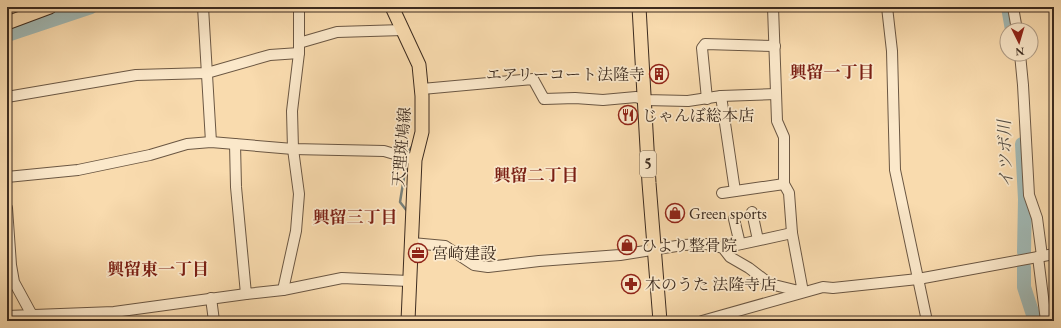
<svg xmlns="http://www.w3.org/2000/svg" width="1061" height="328" font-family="'EB Garamond','Noto Serif JP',serif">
	<rect width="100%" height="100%" fill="#f9dbae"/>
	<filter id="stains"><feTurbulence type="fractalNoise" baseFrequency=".005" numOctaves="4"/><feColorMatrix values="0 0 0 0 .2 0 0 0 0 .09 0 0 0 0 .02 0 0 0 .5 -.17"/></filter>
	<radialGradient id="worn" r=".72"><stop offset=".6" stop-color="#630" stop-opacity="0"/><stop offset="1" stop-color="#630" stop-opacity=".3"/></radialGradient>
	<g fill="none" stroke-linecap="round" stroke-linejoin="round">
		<g stroke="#798079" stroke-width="2.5">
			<polyline points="407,154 413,145"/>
			<polyline points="407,159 400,202 407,211"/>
		</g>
		<g stroke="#a1b9b5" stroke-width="14">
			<polyline points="1008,7 1012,30"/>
			<polyline points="7,35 91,7"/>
			<polyline points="1022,144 1025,199 1024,252"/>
			<polyline points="1024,267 1024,287 1035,321"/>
		</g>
		<defs>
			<g id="minor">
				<polyline points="203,7 211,142"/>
				<polyline points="887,7 892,51 895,170 927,321"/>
				<polyline points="1013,7 1017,30"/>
				<polyline points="299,43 337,32 403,30"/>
				<polyline points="1020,54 1023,85 1029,195 1037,218 1042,256"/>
				<polyline points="422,89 533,79 544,99 575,98 603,100 636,97 645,100 688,101 721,96 776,94"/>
				<polyline points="721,96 735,191"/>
				<polyline points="7,97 136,75 207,73 270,55 299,53"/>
				<polyline points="707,99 702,48 705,44 775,46"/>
				<polyline points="235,144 236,187 246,294 283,290 342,278 409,281"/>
				<polyline points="7,177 78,170 150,155 187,144 211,142 293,149 384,151 415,160"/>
				<polyline points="722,193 784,184"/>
				<polyline points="7,208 11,265 14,282 32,315"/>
				<polyline points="752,212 758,240"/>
				<polyline points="734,219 740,244"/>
				<polyline points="412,243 445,246 474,265 488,267 539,261 620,255 683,245 706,244 723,248 730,257 749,268 770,284 803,292 792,233 789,193 784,184 784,137 777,121 773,7"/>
				<polyline points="723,248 792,233"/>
				<polyline points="1038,257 1046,321"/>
				<polyline points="283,290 296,231 299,194 293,149 292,111 299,53 299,7"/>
				<polyline points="211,298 214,321"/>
				<polyline points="7,316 114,312 246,294"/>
				<polyline points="702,321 823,287 833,288 918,279 1054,254"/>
			</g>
			<g id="major">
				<polyline points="392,7 419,65 422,96 422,132 415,160 408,321"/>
				<polyline points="639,7 649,183 660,321"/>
				<polyline points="7,23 50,7"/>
			</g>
		</defs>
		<use href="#minor" stroke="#6b5743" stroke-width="12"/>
		<use href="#major" stroke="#3c2b1f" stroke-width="15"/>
		<use href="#minor" stroke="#fbe8ca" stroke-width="10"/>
		<use href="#major" stroke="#f9dbae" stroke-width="13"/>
	</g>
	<defs>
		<symbol id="building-ring" viewBox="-11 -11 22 22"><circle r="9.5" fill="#fbe8ca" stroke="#8f2418" stroke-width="1.5"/><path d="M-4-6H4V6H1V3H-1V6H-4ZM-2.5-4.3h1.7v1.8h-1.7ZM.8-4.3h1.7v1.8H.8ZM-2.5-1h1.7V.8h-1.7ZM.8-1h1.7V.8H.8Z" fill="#8f2418"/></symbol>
		<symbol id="restaurant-ring" viewBox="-11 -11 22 22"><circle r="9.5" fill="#fbe8ca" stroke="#8f2418" stroke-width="1.5"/><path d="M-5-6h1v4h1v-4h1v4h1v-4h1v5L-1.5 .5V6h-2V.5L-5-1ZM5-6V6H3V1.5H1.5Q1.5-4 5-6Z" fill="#8f2418"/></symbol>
		<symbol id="shop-ring" viewBox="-11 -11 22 22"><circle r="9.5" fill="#fbe8ca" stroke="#8f2418" stroke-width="1.5"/><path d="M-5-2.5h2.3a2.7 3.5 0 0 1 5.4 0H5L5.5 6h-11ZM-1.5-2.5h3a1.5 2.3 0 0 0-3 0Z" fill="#8f2418"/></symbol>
		<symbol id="office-ring" viewBox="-11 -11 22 22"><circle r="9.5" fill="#fbe8ca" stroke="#8f2418" stroke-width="1.5"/><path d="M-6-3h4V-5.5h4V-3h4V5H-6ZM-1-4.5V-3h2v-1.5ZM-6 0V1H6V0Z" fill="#8f2418"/></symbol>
		<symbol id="pharmacy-ring" viewBox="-11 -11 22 22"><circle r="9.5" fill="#fbe8ca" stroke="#8f2418" stroke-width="1.5"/><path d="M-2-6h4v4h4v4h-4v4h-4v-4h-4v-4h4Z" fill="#8f2418"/></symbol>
	</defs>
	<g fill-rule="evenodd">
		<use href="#building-ring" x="648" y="63" width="22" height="22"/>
		<use href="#restaurant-ring" x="617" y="104" width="22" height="22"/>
		<use href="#shop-ring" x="664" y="202" width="22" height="22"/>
		<use href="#shop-ring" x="616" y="234" width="22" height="22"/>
		<use href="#office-ring" x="407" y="242" width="22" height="22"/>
		<use href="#pharmacy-ring" x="620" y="273" width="22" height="22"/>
	</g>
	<g text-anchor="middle" stroke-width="3.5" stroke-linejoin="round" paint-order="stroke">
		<rect fill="#fbe8ca" stroke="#756452" stroke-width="1" x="640" y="151" width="16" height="26" rx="3"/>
		<g font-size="15" font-weight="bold" fill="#3c2b1f">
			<text x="648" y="169">5</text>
		</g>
		<g font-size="16" fill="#3c2b1f" stroke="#fbe8ca" text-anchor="start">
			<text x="645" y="80" text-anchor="end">エアリーコート法隆寺</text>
			<text x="642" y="121">じゃんぼ総本店</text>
			<text x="689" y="219">Green sports</text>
			<text x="641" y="251">ひより整骨院</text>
			<text x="432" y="259">宮崎建設</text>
			<text x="645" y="290">木のうた 法隆寺店</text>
		</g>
		<g font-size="16" fill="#3c2b1f" stroke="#fbe8ca">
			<text transform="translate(401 147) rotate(-85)" y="6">天理斑鳩線</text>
		</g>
		<g font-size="17" font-weight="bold" fill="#7a1f14" stroke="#fbe8ca">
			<text x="832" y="78">興留一丁目</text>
			<text x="536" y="181">興留二丁目</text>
			<text x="355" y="223">興留三丁目</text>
			<text x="158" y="275">興留東一丁目</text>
		</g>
		<g font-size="17" font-style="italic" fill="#554e44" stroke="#fbe8ca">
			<text transform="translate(1005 154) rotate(-92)" y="6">イツボ川</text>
		</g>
	</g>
	<rect width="1061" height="328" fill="none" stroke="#f9dbae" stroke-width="24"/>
	<rect x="8" y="8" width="1045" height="312" fill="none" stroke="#3c2b1f" stroke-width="2"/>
	<rect x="12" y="12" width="1037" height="304" fill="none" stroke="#3c2b1f"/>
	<g transform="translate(1019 42) rotate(175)"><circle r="19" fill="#fbe8ca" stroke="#af9c86"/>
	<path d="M0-3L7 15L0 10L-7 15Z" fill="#8f2418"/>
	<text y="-6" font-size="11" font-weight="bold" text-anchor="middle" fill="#3c2b1f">N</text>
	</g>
	<rect width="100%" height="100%" filter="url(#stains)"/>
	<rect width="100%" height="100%" fill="url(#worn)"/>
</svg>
